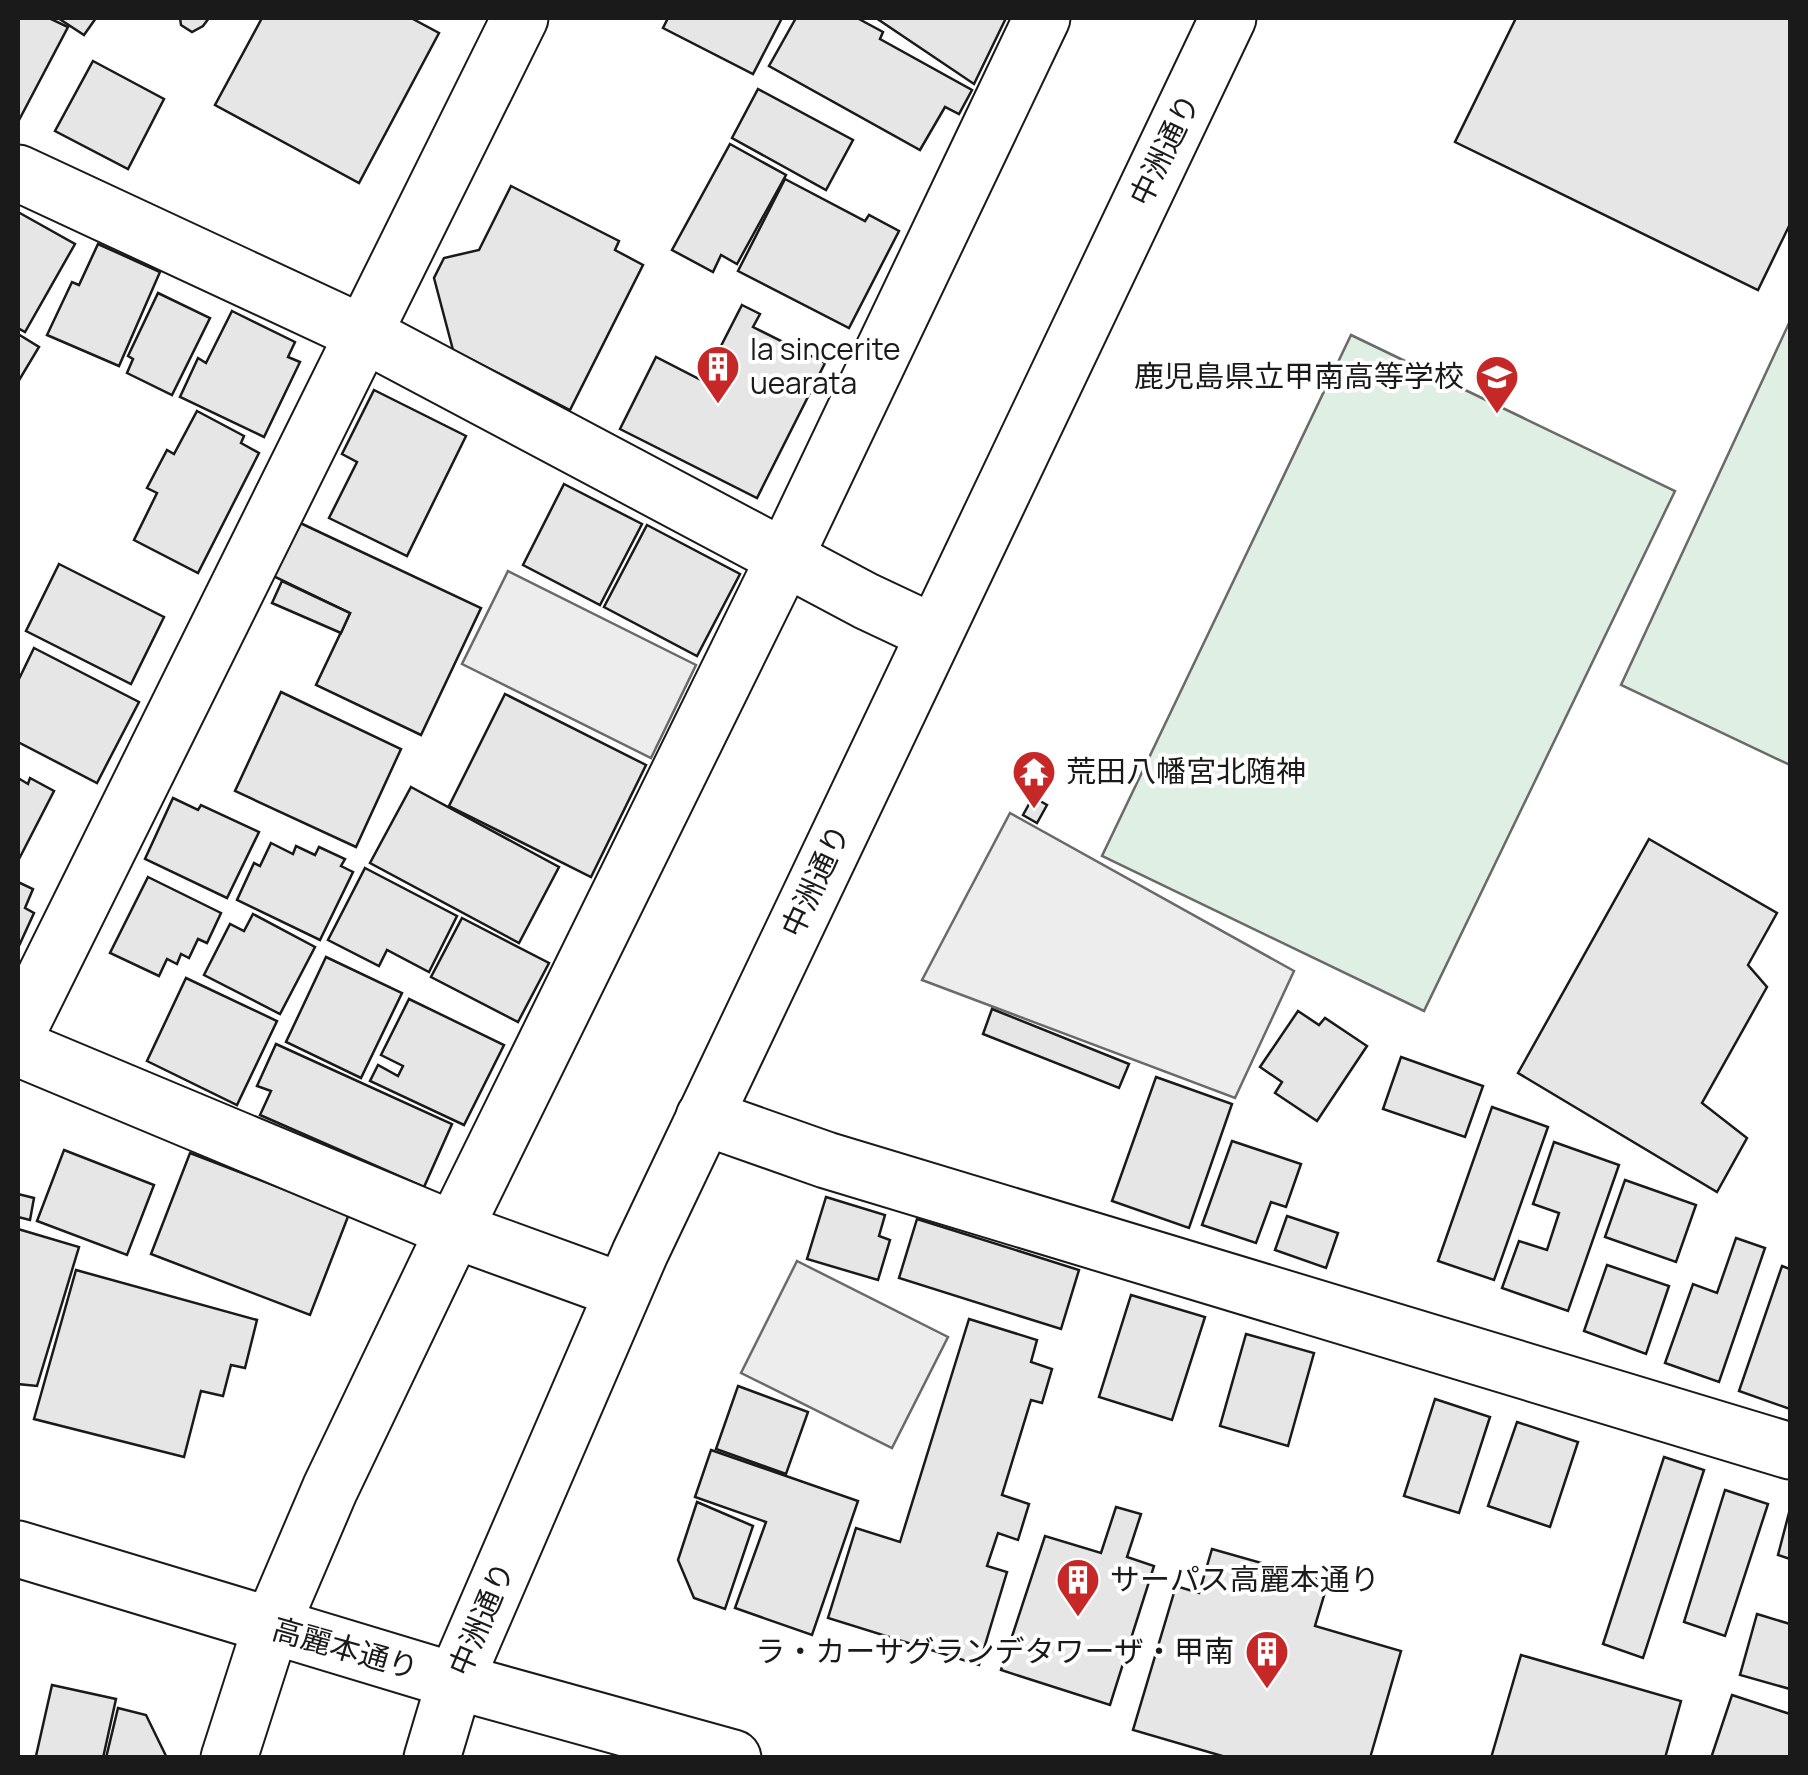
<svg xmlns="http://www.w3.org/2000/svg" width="1808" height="1775" font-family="Manrope,'Noto Sans JP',sans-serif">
	<rect width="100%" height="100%" fill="#fff"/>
	<g fill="#e0efe3" stroke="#6a6a6a" stroke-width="2.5">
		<polygon points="1790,321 1790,765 1621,685"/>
		<polygon points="1351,335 1675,491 1424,1011 1102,856"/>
	</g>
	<g fill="#ededed" stroke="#6a6a6a" stroke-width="2.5">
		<polygon points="508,571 696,665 651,758 462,664"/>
		<polygon points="1010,813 1294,971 1235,1098 922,980"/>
		<polygon points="797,1261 948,1337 892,1448 741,1373"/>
	</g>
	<g fill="#e6e6e6" stroke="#1a1a1a" stroke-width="2.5">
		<polygon points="18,18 49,18 68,27 18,122"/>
		<polygon points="58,18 96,18 84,35"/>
		<polygon points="180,18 209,18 203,26 192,32 181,25"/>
		<polygon points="262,18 411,18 439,33 359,183 215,105"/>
		<polygon points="668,18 782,18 753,74 663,28"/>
		<polygon points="796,18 857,18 883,32 880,39 972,90 959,114 945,107 920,150 769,66"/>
		<polygon points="876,18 1006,18 974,84"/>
		<polygon points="1516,18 1790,18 1790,224 1758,290 1455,142"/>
		<polygon points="93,61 164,99 128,169 55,131"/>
		<polygon points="758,89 853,140 826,190 732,138"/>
		<polygon points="730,144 786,175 737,264 721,255 713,272 672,250"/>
		<polygon points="785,179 865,221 869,215 899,231 849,328 738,271"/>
		<polygon points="511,186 619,241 615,250 643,265 570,410 453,350 434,278 444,258 479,250"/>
		<polygon points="18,212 75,244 25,332 18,328"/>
		<polygon points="98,244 160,272 119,366 47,335 72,282 79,285"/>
		<polygon points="158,293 210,318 172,395 127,373 133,359 128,356"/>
		<polygon points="742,305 760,314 753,327 825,363 757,498 620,429 656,357 703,381"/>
		<polygon points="232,311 295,342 288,357 300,362 264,437 180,397 198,358 206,363"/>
		<polygon points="18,334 39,347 18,382"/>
		<polygon points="374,390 466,436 407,556 329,518 357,462 342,454"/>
		<polygon points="197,411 244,436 241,443 259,453 198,573 134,540 157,493 147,488 167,450 174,454"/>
		<polygon points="564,484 642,524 600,605 523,565"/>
		<polygon points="296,521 481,608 421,735 316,685 350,613 271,575"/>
		<polygon points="647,525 740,574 697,656 604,607"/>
		<polygon points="59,564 164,617 131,684 26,631"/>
		<polygon points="282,581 350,613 341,633 272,603"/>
		<polygon points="34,648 139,702 97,783 18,742 18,681"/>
		<polygon points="281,692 401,749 356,847 235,791"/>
		<polygon points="505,694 646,765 591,877 449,806"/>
		<polygon points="18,778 28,784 30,778 54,791 18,861"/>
		<polygon points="411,787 559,867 519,943 370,863"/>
		<polygon points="1033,797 1047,805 1037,823 1023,815"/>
		<polygon points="173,798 198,810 201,805 259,832 227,898 145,859"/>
		<polygon points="1649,839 1777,913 1748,965 1767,987 1702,1103 1747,1138 1717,1192 1518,1073"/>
		<polygon points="271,843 293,854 296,846 315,855 319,847 345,859 341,866 353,872 320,940 237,900 254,863 260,866"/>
		<polygon points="365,868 457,916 429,972 387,950 379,966 328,940"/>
		<polygon points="148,877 221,913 207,943 198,939 189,958 181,954 177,964 167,959 159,976 110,953"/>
		<polygon points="18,882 33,889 25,908 34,913 18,948"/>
		<polygon points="253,914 315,947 280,1014 204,975 230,924 244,931"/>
		<polygon points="462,918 549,963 518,1022 431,977"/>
		<polygon points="326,957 402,993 361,1078 286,1042"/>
		<polygon points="186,978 277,1021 237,1105 147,1061"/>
		<polygon points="409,999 504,1045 464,1125 370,1081 378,1065 398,1076 403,1066 381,1055"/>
		<polygon points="992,1009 1129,1064 1119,1088 983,1034"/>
		<polygon points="1298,1011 1319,1025 1325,1018 1367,1046 1317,1121 1275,1093 1282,1082 1260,1067"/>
		<polygon points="276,1044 452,1124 424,1187 260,1115 271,1091 257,1086"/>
		<polygon points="1401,1057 1483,1086 1465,1137 1383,1109"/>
		<polygon points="1156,1077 1232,1104 1189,1228 1112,1201"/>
		<polygon points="1492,1107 1548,1127 1494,1280 1438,1261"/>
		<polygon points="1232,1141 1301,1164 1286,1207 1271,1202 1256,1243 1202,1225"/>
		<polygon points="1554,1142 1619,1165 1568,1311 1502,1288 1519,1241 1547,1250 1559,1213 1533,1204"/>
		<polygon points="64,1150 154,1185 127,1255 37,1221"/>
		<polygon points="190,1153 349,1214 310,1315 151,1254"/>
		<polygon points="1625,1180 1696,1205 1676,1262 1605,1237"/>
		<polygon points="18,1194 34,1198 30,1220 18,1217"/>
		<polygon points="826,1197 885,1215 879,1236 890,1240 878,1280 807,1259"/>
		<polygon points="1287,1216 1338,1233 1326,1268 1275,1250"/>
		<polygon points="917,1219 1079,1270 1061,1329 899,1278"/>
		<polygon points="18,1229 79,1247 37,1386 18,1384"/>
		<polygon points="1736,1238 1765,1248 1719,1382 1665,1363 1693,1284 1717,1293"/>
		<polygon points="1607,1265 1669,1286 1646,1354 1584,1331"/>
		<polygon points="1782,1266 1790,1269 1790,1409 1739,1391"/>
		<polygon points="76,1270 257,1320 245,1368 231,1365 223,1396 201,1391 184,1457 34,1419"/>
		<polygon points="1131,1295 1205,1317 1172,1420 1099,1397"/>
		<polygon points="969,1319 1037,1340 1031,1362 1052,1369 1042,1403 1031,1400 1002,1495 1029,1504 1018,1540 998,1533 987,1566 1007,1572 979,1665 828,1618 856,1528 900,1542"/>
		<polygon points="1246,1334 1314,1353 1288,1446 1220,1426"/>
		<polygon points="738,1386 808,1412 786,1474 716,1449"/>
		<polygon points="1435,1399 1490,1417 1459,1513 1404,1496"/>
		<polygon points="1517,1422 1578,1442 1550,1527 1488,1506"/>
		<polygon points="711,1450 858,1501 812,1635 735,1608 766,1522 695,1497"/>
		<polygon points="1664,1457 1704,1470 1643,1658 1603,1644"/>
		<polygon points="1725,1490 1768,1504 1725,1636 1684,1622"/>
		<polygon points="697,1502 753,1526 725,1609 694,1598 678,1560"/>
		<polygon points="1116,1507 1141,1514 1127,1557 1154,1566 1110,1705 1001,1670 1045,1536 1101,1553"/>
		<polygon points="1790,1509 1790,1559 1778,1555"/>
		<polygon points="1212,1549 1328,1582 1315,1626 1401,1651 1370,1758 1229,1758 1133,1730 1176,1586 1199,1593"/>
		<polygon points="1757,1614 1790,1624 1790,1689 1740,1675"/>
		<polygon points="1521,1655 1681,1701 1665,1758 1491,1758"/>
		<polygon points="52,1685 116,1699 103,1758 36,1756"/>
		<polygon points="1732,1695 1790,1714 1790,1758 1711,1758"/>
		<polygon points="118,1708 146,1715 167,1758 106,1758"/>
	</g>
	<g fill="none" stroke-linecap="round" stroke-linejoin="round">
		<defs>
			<g id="street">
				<polyline points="18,173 362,333 866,601 934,633"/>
				<polyline points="18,1031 520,18"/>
				<polyline points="18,1048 454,1230 622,1291"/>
				<polyline points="704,1117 826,1160 1790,1451"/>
				<polyline points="229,1758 271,1627 330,1489 454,1230 785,557 1042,18"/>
			</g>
			<g id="secondary">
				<polyline points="18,1549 455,1681 733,1758"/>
				<polyline points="432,1758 455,1681 640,1253 1228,18"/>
			</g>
		</defs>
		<use href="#street" stroke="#1a1a1a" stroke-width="59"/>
		<use href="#secondary" stroke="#1a1a1a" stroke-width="59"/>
		<use href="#street" stroke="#fff" stroke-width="55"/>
		<use href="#secondary" stroke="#fff" stroke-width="55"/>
	</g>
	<defs>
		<symbol id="building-pin" viewBox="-11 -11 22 30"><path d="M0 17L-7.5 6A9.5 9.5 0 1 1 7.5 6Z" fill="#c62828" stroke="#fff"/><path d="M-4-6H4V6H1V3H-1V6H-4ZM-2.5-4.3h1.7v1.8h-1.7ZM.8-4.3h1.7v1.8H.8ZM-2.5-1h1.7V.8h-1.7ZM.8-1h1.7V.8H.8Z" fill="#fff"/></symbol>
		<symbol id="school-pin" viewBox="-11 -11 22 30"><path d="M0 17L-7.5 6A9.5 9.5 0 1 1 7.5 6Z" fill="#c62828" stroke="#fff"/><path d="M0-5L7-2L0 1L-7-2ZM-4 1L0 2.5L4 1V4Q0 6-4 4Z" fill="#fff"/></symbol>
		<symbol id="temple-pin" viewBox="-11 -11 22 30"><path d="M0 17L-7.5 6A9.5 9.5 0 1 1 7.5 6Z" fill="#c62828" stroke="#fff"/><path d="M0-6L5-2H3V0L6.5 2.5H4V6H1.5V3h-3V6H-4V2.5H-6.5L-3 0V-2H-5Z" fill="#fff"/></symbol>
	</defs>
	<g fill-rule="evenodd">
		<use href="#building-pin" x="693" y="342" width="50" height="68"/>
		<use href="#school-pin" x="1472" y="352" width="50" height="68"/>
		<use href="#temple-pin" x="1009" y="747" width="50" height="68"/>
		<use href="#building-pin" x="1053" y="1555" width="50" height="68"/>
		<use href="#building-pin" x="1242" y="1627" width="50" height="68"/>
	</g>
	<g text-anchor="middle" stroke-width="8" stroke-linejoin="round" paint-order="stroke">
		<g font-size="30" fill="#1a1a1a" stroke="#fff">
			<text transform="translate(1165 150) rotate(-64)" y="10">中洲通り</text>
			<text transform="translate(816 881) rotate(-65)" y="10">中洲通り</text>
			<text transform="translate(482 1619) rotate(-67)" y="10">中洲通り</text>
			<text transform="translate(345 1649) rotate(16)" y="10">高麗本通り</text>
		</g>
		<g font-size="30" fill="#1a1a1a" stroke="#fff" text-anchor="start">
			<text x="750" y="360">la sincerite<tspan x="750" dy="34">uearata</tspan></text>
			<text x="1464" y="387" text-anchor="end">鹿児島県立甲南高等学校</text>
			<text x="1066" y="782">荒田八幡宮北随神</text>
			<text x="1110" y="1590">サーパス高麗本通り</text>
			<text x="1234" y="1662" text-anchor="end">ラ・カーサグランデタワーザ・甲南</text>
		</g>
	</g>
	<rect width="1808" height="1775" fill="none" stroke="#1a1a1a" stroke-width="40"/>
</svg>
